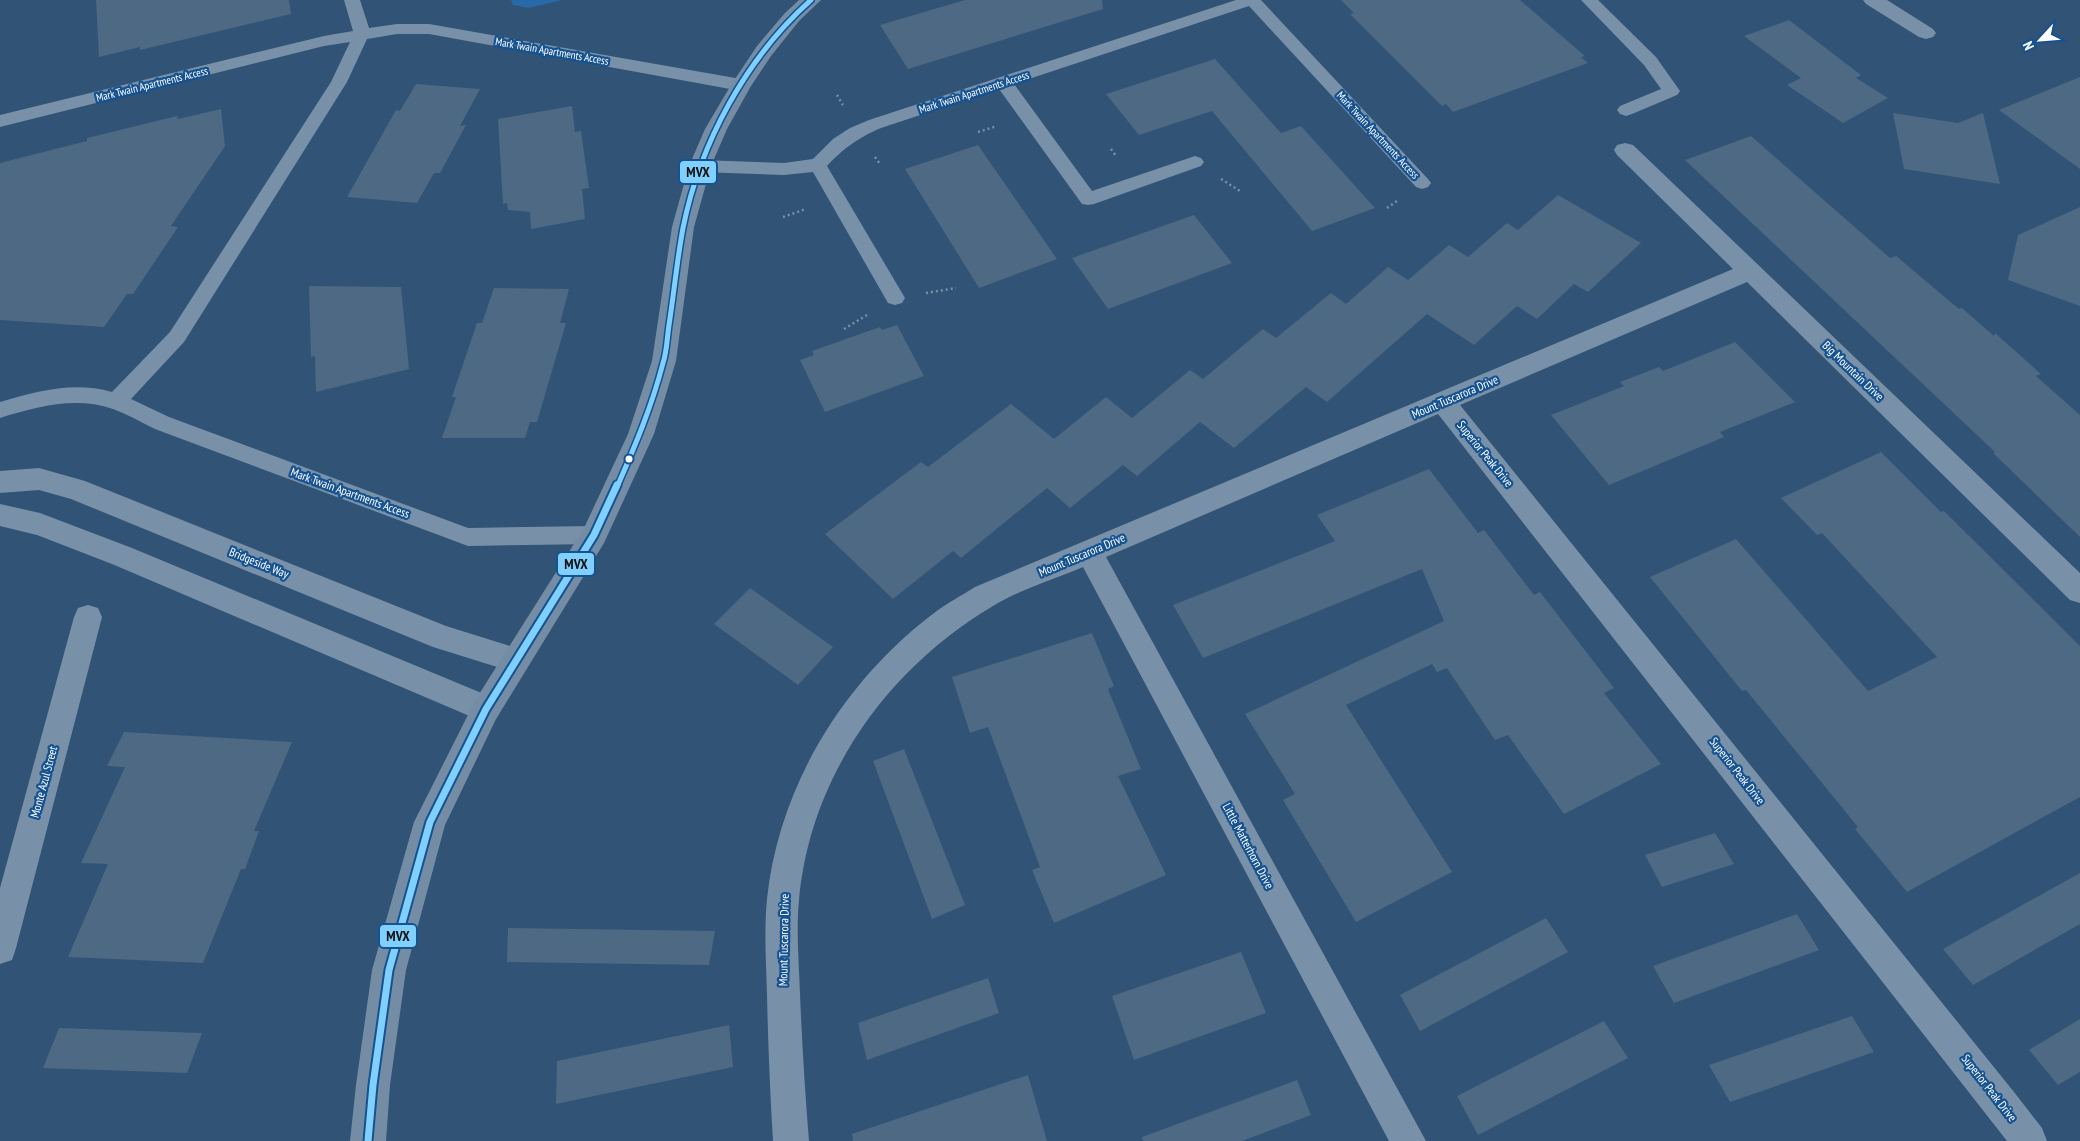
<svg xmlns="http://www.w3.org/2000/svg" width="2080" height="1141" font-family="'PT Sans Narrow',sans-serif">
	<rect width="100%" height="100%" fill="#315375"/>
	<polygon fill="#2869a8" points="511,0 562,0 529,8 513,5"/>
	<g fill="#4e6984">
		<polygon points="96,0 289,0 291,14 140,50 140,47 99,57"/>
		<polygon points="965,0 1102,0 1103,9 908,69 880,25"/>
		<polygon points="1341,0 1520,0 1585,56 1581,57 1588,63 1453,112 1446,104 1442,106 1350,14 1354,13"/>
		<polygon points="1789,20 1861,75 1856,78 1888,98 1843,123 1787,85 1801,78 1744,36"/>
		<polygon points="1215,59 1281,133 1301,126 1375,208 1312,231 1212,111 1139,135 1106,94"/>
		<polygon points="2080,77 2080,169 1999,110"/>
		<polygon points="416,84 480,89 460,126 466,125 440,173 434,173 417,203 347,197 396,110 400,111"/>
		<polygon points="572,106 575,132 581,131 589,188 582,189 585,219 531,229 530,212 508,210 507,203 503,204 498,119"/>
		<polygon points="221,109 225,146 171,226 178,227 133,294 127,294 104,327 0,320 0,163 87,141 87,138 177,116 178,119"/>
		<polygon points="1893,113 1958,123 1983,113 2000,184 1904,169"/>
		<polygon points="1751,136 1890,258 1896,256 1959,309 1962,308 1994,336 1995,333 2041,374 2036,376 2080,415 2080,537 1993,453 1995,452 1685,160"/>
		<polygon points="978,145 1057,259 979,288 905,169"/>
		<polygon points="1558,195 1641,243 1588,292 1574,284 1537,319 1517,306 1474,345 1427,314 1327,402 1306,387 1234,448 1200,422 1137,476 1123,465 1070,508 1047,488 961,558 953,551 893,599 825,534 921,462 928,467 1011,404 1054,439 1106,397 1132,418 1190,370 1203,379 1263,329 1276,338 1331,293 1346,304 1388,267 1408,280 1449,245 1468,257 1507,223 1518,230"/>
		<polygon points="2080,207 2080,306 2008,280 2018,235"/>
		<polygon points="1194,215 1232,263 1108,309 1072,258"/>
		<polygon points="309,286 401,287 409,369 316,392 315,356 311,357"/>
		<polygon points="494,288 569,289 560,323 566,323 537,422 530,422 525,438 442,438 456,397 452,397 477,323 482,323"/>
		<polygon points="897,325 924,376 825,412 800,360 814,355 812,351 880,327 882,330"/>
		<polygon points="1735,342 1795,402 1720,432 1724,437 1609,485 1551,415 1624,386 1620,382 1659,367 1663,371"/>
		<polygon points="1881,452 1941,512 1944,511 2080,646 2080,797 1907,892 1855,829 1858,827 1746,690 1742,691 1650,577 1736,539 1868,691 1937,657 1822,533 1817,535 1781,498"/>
		<polygon points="1429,469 1478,533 1484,530 1534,595 1540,592 1614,688 1604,693 1661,764 1564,814 1508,735 1495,740 1447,668 1437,672 1432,664 1346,705 1452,872 1356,922 1283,800 1295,794 1245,714 1444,621 1422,569 1203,658 1173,605 1335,541 1317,515"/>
		<polygon points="750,588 833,647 798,685 714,624"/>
		<polygon points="1092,633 1114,686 1108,689 1141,769 1118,776 1166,875 1054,923 1032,870 1040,867 988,727 970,733 952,677"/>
		<polygon points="124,732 292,742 254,831 259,831 245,869 241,869 203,963 68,957 108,864 81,863 125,767 107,766"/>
		<polygon points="904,749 965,905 932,919 873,761"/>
		<polygon points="1715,833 1734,864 1662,887 1645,855"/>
		<polygon points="2080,873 2080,924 1973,985 1943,949"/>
		<polygon points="1797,914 1819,950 1674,1003 1653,966"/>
		<polygon points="1546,918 1568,952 1420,1031 1400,995"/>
		<polygon points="508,928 715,931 709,965 507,962"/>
		<polygon points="1241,952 1266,1013 1134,1060 1112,996"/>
		<polygon points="988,978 999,1013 867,1060 858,1023"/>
		<polygon points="1852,1016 1874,1052 1730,1102 1709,1065"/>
		<polygon points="2080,1019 2080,1072 2058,1085 2029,1050"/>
		<polygon points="1604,1021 1628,1058 1478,1135 1457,1096"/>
		<polygon points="729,1025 733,1067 556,1104 557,1061"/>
		<polygon points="59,1028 202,1033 187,1073 43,1068"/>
		<polygon points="1028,1075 1047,1141 853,1141 852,1134"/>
		<polygon points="1297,1080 1311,1115 1242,1141 1143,1141 1142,1137"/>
	</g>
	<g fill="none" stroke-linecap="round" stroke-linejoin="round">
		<g stroke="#7991a8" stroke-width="2.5" stroke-dasharray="2 3" stroke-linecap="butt">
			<polyline points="837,95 843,105"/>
			<polyline points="978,132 997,126"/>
			<polyline points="1111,149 1116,156"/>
			<polyline points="875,157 880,164"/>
			<polyline points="1221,179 1240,191"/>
			<polyline points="1387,208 1397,201"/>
			<polyline points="783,217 806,209"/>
			<polyline points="926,293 956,288"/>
			<polyline points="844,329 867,315"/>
		</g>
		<g fill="#7991a8" fill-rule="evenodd">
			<path d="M344,0H360L369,28L397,24H429L741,79L747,81L749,85L747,89L741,91L429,34H397L367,39L347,82L184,342L131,399L169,417L468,528L594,526L602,528L605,535L602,542L594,544L468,546L155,429C141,422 127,414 113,409C75,396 36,407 0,418V402C37,391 74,381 112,392L170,332L331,82L350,42L324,46L0,127V115L324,36L353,31Z"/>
			<path d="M1236,0H1261L1428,179L1431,183L1428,187L1422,189L1416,187L1249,6L1014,84L1092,191L1195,156L1201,158L1204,162L1201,166L1094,204L1088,205L1082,204L999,89L881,128C858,138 845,147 827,166L905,298L902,303L895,305L888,303L813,172L784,175L700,172L694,170L691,166L694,162L700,160L784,163L813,159L833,139L850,128L869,120Z"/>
			<polygon points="1581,0 1598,0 1656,57 1680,91 1677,95 1632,114 1626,116 1620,114 1617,110 1620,106 1661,89 1644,65"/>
		</g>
		<g fill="#7991a8" fill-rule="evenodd">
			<polygon points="1863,0 1887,0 1933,29 1936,33 1933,37 1926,39 1919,37 1866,4"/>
			<path d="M1625,143L1633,145L2080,573V603L2070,600L1747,282L1460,405L2014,1092L2042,1128L2047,1141H2007L1438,414L1106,557L1426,1141H1389L1083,567C1055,579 1019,590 993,606C888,668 810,776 799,900C796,931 799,963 800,994C802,1043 805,1092 809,1141H773C770,1092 768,1043 767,994C766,962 764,931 767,899C779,786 843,682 934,613C947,603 961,596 975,587L1733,269L1617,155L1614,150L1617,145Z"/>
			<polygon points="39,468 85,481 446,626 526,651 530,660 526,669 516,673 433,647 71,499 39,490 0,493 0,471"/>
			<polygon points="0,504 40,513 132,548 496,699 501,709 496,719 486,723 112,564 37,535 0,526"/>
			<polygon points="88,605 98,608 102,617 16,948 12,960 0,964 0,888 74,617 78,608"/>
		</g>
		<polygon fill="#758da4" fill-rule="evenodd" points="799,0 821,0 799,21 771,56 751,86 727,129 711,166 694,227 676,361 654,434 604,543 496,719 445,825 406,970 390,1085 386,1141 350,1141 356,1085 372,970 414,822 476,699 584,528 628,434 652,361 672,227 689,166 705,129 731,85 757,46 785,13"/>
		<defs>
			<path id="bus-1-far1" d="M617,487C635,446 652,406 663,363C667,351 667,338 669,325C674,293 677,260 683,228C700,143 746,58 811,0"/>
			<polyline id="bus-1" points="368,1141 373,1085 389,970 430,822 486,709 594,535 617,485"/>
		</defs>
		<use href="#bus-1-far1" stroke="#155291" stroke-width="8"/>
		<use href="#bus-1" stroke="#155291" stroke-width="11"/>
		<use href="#bus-1-far1" stroke="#80d0ff" stroke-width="5"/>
		<use href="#bus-1" stroke="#80d0ff" stroke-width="7"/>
	</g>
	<circle fill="#fff" stroke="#155291" stroke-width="2" cx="629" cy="459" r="4.5"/>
	<g text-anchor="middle" stroke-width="4.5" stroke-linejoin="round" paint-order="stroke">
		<g font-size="11" fill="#fff" stroke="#155291">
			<text transform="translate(552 51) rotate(10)" y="4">Mark Twain Apartments Access</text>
			<text transform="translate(152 84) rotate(-14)" y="4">Mark Twain Apartments Access</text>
			<text transform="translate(974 92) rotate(-18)" y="4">Mark Twain Apartments Access</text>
			<text transform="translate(1378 135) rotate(47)" y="4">Mark Twain Apartments Access</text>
		</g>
		<g font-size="12" fill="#fff" stroke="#155291">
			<text transform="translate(1853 371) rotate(44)" y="4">Big Mountain Drive</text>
			<text transform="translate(1455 397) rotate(-23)" y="4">Mount Tuscarora Drive</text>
			<text transform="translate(1485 454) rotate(51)" y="4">Superior Peak Drive</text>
			<text transform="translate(350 493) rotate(20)" y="4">Mark Twain Apartments Access</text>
			<text transform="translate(1082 555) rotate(-23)" y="4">Mount Tuscarora Drive</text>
			<text transform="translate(259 563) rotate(22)" y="4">Bridgeside Way</text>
			<text transform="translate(1737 771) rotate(52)" y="4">Superior Peak Drive</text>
			<text transform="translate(44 782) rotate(-75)" y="4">Monte Azul Street</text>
			<text transform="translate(1248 846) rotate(62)" y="4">Little Matterhorn Drive</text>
			<text transform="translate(784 940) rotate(-89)" y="4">Mount Tuscarora Drive</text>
			<text transform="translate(1989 1088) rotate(52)" y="4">Superior Peak Drive</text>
		</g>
	</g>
	<g stroke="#155291" stroke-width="2">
		<rect x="679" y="160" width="38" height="24" rx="5" fill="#80d0ff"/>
		<rect x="557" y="552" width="38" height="24" rx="5" fill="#80d0ff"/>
		<rect x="379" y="924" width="38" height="24" rx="5" fill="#80d0ff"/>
	</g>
	<g font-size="14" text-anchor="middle" font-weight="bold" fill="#111">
		<text x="698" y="177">MVX</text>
		<text x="576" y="569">MVX</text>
		<text x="398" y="941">MVX</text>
	</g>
	<g transform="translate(2040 40) rotate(244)" stroke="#155291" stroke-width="4" paint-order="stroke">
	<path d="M0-4L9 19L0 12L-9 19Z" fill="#ffffff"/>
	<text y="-8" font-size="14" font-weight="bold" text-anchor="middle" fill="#ffffff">N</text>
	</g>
</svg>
